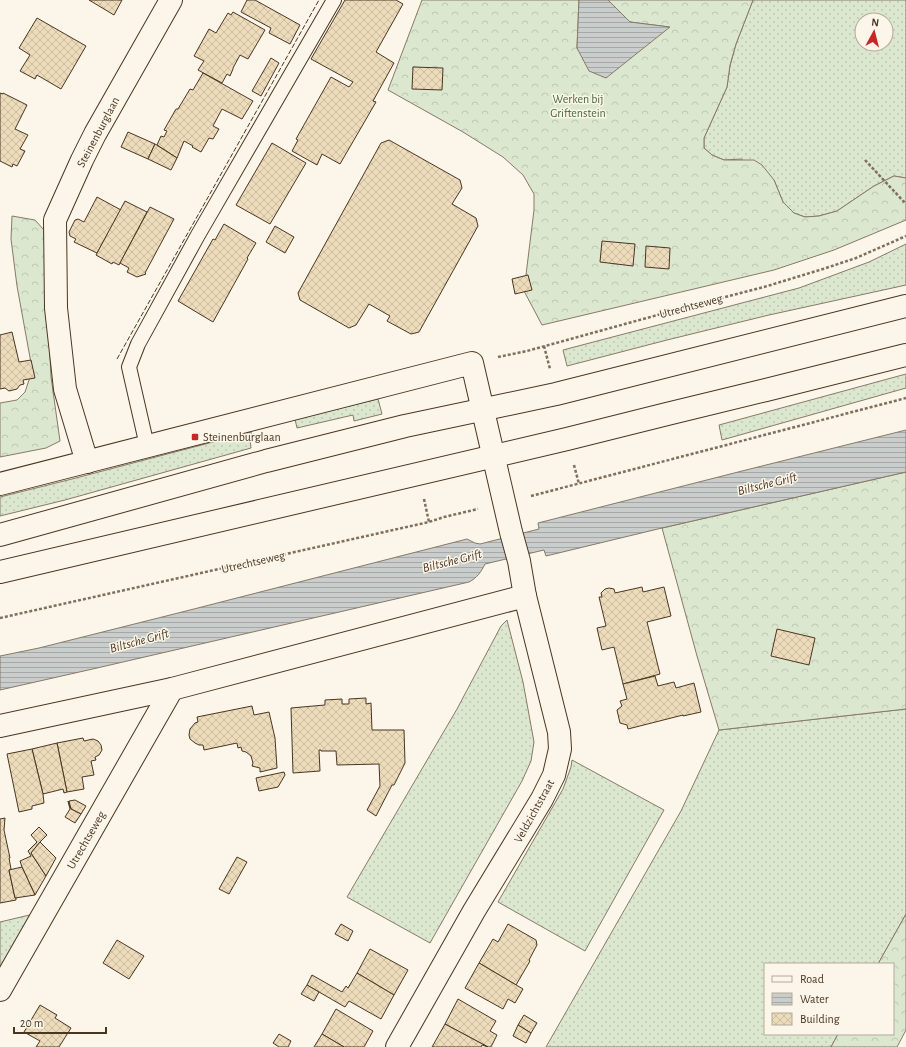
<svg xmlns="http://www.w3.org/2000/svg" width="906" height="1047" font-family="'Alegreya Sans',sans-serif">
	<defs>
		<pattern id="grass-dots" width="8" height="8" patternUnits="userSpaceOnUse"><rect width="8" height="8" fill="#dce7d0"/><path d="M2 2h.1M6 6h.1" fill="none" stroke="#bec7b2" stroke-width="1.8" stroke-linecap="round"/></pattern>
		<pattern id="forest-crowns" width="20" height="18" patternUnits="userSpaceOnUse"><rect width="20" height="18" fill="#dce7d0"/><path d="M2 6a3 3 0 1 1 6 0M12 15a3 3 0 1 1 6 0" fill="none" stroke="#bec7b2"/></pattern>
		<pattern id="water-rules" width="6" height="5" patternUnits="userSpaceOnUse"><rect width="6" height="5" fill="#c9cecd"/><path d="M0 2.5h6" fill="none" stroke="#a5a8a6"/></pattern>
		<pattern id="building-cross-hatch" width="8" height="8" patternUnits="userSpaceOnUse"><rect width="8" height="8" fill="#ecdcbc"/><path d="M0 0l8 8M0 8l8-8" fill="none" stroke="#ccbda1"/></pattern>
	</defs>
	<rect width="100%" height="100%" fill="#fbf6e9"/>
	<g fill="url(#grass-dots)" stroke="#887966" fill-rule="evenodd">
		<path d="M753,0H906V178L894,176L874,186L837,211L819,216L805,217L794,213L783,202L774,180L741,159L724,160L712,155L704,148V138L727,87L730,66L736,44ZM862,20H886V44H862Z"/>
		<polygon points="906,244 906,285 769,315 667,340 567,366 563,350 799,288 869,262"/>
		<polygon points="906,374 906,388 722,440 719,425"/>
		<polygon points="378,399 382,414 354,421 353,415 297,428 295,419"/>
		<polygon points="251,432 253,439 250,440 251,448 65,500 0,516 0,497 72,479"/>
		<polygon points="507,620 523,682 534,742 531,761 522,781 430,943 347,897 457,709 501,626"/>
		<polygon points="906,709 906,914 878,964 765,964 765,1034 838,1034 831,1047 546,1047 681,811 719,730"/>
		<polygon points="572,760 664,810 585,951 498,902 563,789 571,767"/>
		<polygon points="38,913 0,978 0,922"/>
	</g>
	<g fill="url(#forest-crowns)" stroke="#887966">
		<polygon points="422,0 579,0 577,48 669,27 630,22 608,0 753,0 736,44 730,65 727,87 704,138 704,148 712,155 724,160 754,160 762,165 774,180 783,202 794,213 805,217 819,216 837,211 874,186 894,176 906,178 906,220 834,250 774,270 542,325 524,291 534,210 534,194 523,175 503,157 463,132 388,90"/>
		<polygon points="12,216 35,220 44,230 51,377 60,441 46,448 0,457 0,403 17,400 25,392 29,380 31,363 17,286 11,239"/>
		<polygon points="906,472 906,709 719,730 697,656 662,528"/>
		<polygon points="906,914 906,1030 897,1047 831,1047 838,1034 893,1034 893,964 878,964"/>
	</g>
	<g fill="url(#water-rules)" stroke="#887966">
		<polygon points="579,0 608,0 630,22 670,27 606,78 589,71 577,48"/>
		<path d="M906,430V472L662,528L546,556L544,550L485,564C481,572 477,578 469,582L97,668L0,690V656L39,648L190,610L467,539L475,543L480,544L539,529L538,523L742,471Z"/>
	</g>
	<g fill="url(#building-cross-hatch)" stroke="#4a3520">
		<polygon points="89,0 122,0 114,15"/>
		<polygon points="247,0 255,0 300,25 290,44 269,33 271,28 241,12"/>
		<polygon points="345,0 396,0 403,4 376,52 394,63 373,101 376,102 340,164 322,154 317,165 292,151 298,140 296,139 331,77 349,87 353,82 311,59"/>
		<polygon points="233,12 265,30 248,59 240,55 233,68 233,69 230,76 227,74 222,83 198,70 204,61 194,56 209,29 216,33 228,13 231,15"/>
		<polygon points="37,18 86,46 61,89 37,75 35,79 20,71 30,55 19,48"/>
		<polygon points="271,58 279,63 261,96 252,91"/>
		<polygon points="413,67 443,68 442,90 412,89"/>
		<polygon points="203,73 253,101 242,119 222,109 213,126 219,129 213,139 209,138 201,152 192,147 193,146 184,141 177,158 157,145 161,136 164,137 167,131 164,130 176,109 178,109 190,89 193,90"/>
		<polygon points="0,93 3,94 3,93 27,105 15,129 28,135 20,149 25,151 17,166 13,164 12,167 0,161"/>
		<polygon points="128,132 155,144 148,159 121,147"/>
		<polygon points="389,140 460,180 462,188 452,204 476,218 478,226 419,332 411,334 387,321 390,316 369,304 356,325 349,328 300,300 298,293 381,143"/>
		<polygon points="272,143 306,163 270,224 236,205"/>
		<polygon points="155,144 177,158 171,170 148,159"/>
		<polygon points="97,197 121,210 97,253 74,242 76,239 70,236 69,232 75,220 78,219 84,222"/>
		<polygon points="125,201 147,212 119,265 113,262 112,264 96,255"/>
		<polygon points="150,207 174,219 145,273 146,274 137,277 127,272 129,268 120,263"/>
		<polygon points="224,224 256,243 247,258 248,259 213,322 178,301 213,239 215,240"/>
		<polygon points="275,226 294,237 285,253 266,242"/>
		<polygon points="602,241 635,244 633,266 600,262"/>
		<polygon points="646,246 670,248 669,269 645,267"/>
		<polygon points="528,275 532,290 515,294 512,279"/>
		<polygon points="12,332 19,362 31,360 35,378 23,380 24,384 20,385 17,389 9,391 5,388 0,389 0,335"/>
		<polygon points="642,587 643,592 664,587 671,616 647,622 660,674 623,684 614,647 602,650 597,628 606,626 599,597 602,597 601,593 605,589 609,588 614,589 615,593"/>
		<polygon points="777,629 815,638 809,665 771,656"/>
		<polygon points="655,676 658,686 674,682 676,688 694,683 701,712 683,716 683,715 628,729 627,725 620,723 617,710 622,706 620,701 627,699 623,684"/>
		<polygon points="366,698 366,704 371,703 372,730 404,730 405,763 394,785 392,785 376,816 367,810 380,786 379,764 337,765 336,751 321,751 321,750 319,750 320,771 293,773 291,708 325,705 325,700 342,699 342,704 349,704 349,699"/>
		<polygon points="252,706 254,715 269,712 275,738 277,768 260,772 260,768 252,766 253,763 251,756 246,752 242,751 241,747 238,748 237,743 204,750 203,745 199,745 195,743 190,739 189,735 190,729 195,723 198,722 197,717"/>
		<polygon points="83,738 84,741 93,739 98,741 101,745 102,750 99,755 95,757 96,760 91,761 94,775 82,777 84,789 67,792 57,743"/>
		<polygon points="57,743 67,792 64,793 63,789 43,794 32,749"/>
		<polygon points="32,749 43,794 44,803 32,806 32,809 19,812 7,754"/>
		<polygon points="284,772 285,775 278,787 259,791 256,778"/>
		<polygon points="75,800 86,806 81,814 71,809 69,801"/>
		<polygon points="68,801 71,809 81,814 75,823 65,817 70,809"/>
		<polygon points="5,818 4,830 10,858 9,858 11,869 9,870 15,898 16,898 16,900 0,903 0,819"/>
		<polygon points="39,827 47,835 40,842 31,853 46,876 35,895 22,867 20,861 31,856 28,851 37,842 31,835"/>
		<polygon points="40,842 56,858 46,876 31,853"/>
		<polygon points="237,857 247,862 229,894 219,889"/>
		<polygon points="22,867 35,895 15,898 9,870"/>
		<polygon points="341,924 353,931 348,941 335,934"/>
		<polygon points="508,924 536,940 537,945 529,960 530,961 516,985 479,963 493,939 498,942"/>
		<polygon points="117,940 144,956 129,979 103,963"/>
		<polygon points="370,949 408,970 394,995 357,973"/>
		<polygon points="479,963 523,989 515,1003 508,999 503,1009 465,988"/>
		<polygon points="357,973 394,995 381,1019 349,1001 345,1007 307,985 312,975 342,992 346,986 348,988"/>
		<polygon points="307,985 319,992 314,1001 301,994"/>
		<polygon points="458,999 496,1021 490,1031 497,1035 491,1047 488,1047 445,1024"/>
		<polygon points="40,1005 57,1015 55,1018 71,1028 59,1047 36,1047 40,1041 24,1032"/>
		<polygon points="336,1009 373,1031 364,1047 344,1047 322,1034"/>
		<polygon points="524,1015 537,1023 531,1033 518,1025"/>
		<polygon points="445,1024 488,1047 482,1045 481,1047 432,1047"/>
		<polygon points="518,1025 531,1033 526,1043 513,1036"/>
		<polygon points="279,1034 291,1041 288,1047 279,1047 273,1043"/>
		<polygon points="322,1034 344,1047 314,1047"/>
	</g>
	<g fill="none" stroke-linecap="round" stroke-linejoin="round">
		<defs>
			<polyline id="lane" points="147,446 129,367 138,344 198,235 334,0"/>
			<g id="street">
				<polyline points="87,462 65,389 56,308 55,220 82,160 95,134 171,0"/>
				<polyline points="0,484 472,363 511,532 519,561 525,596 559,732 560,749 554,775 542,799 474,911 397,1047"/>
				<polyline points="0,726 172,689 525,596"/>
				<polyline points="0,990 172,689"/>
			</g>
			<g id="primary">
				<polyline points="0,535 266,461 405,426 556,394 906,306"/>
				<polyline points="0,572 567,439 667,414 766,390 906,355"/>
			</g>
		</defs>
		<use href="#lane" stroke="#4a3520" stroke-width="16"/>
		<use href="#street" stroke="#4a3520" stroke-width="24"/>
		<use href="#primary" stroke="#4a3520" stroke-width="24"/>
		<g stroke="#7f6f5c" stroke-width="2.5" stroke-dasharray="3 2" stroke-linecap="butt">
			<polyline points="865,160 906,204"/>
			<polyline points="544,346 550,369"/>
			<polyline points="498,357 527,351 683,308 764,287 823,269 856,258 906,236"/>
			<polyline points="574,465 579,484"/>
			<polyline points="531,496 906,398"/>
			<polyline points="424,499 429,522"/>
			<polyline points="0,618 429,522 444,517 478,509"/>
		</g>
		<use href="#lane" stroke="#fbf6e9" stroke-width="14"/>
		<use href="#street" stroke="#fbf6e9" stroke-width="22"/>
		<use href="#primary" stroke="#fbf6e9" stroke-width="22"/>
		<polyline stroke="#4a3520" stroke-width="1" stroke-dasharray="5 2" stroke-linecap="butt" points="117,359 319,0"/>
	</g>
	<rect fill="#c62828" stroke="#fbf6e9" stroke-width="1.5" x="191" y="433" width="8" height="8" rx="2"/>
	<g text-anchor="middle" stroke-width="3" stroke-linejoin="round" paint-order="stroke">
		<g font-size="12" fill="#436837" stroke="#fbf6e9">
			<text x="578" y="103">Werken bij<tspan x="578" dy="14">Griftenstein</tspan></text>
		</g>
		<g font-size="12" fill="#4a3520" stroke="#fbf6e9">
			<text transform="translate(98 132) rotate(-62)" y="4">Steinenburglaan</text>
			<text transform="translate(691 306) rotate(-15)" y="4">Utrechtseweg</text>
			<text transform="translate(253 562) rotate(-13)" y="4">Utrechtseweg</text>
			<text transform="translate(534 811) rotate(-61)" y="4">Veldzichtstraat</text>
			<text transform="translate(86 840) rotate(-60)" y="4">Utrechtseweg</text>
		</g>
		<g font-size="12" fill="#4a3520" stroke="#fbf6e9" text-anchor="start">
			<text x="203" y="441">Steinenburglaan</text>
		</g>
		<g font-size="13" font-style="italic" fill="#4a3520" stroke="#fbf6e9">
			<text transform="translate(767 483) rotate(-14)" y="5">Biltsche Grift</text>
			<text transform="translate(452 560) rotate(-14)" y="5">Biltsche Grift</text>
			<text transform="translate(139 640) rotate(-15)" y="5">Biltsche Grift</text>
		</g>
	</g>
	<rect x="764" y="963" width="130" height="72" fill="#fbf6e9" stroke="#b4a999"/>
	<rect x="772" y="976" width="20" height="6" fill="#fbf6e9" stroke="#b4a999"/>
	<text x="800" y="983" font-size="12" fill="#4a3520">Road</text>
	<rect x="772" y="993" width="20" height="12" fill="url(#water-rules)" stroke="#b4a999"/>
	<text x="800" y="1003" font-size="12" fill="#4a3520">Water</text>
	<rect x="772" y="1013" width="20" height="12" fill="url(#building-cross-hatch)" stroke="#b4a999"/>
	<text x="800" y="1023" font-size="12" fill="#4a3520">Building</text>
	<g transform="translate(874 32) rotate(7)"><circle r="19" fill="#fbf6e9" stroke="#b4a999"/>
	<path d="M0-3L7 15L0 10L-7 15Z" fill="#c62828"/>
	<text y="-6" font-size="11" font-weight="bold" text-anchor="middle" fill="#4a3520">N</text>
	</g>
	<path d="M14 1027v6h92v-6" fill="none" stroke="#4a3520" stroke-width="2"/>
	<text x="20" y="1027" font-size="12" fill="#4a3520" stroke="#fbf6e9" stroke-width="3" paint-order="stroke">20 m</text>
</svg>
